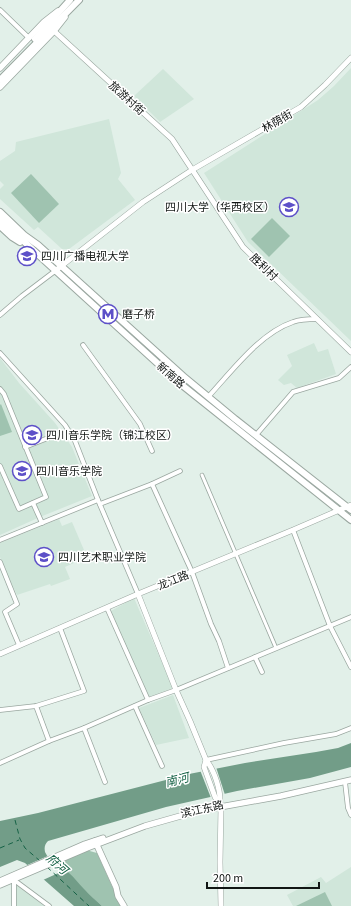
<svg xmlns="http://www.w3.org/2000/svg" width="351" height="906" font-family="'Source Sans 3','Noto Sans SC',sans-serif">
	<rect width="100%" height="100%" fill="#e2f0e9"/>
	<g fill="#d0e6da">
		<polygon points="351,68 351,341 248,242 204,173 318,100 334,86"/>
		<polygon points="163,69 194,99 160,122 134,96"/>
		<polygon points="109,119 121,173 118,179 135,200 69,249 62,249 38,227 34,230 0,199 0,189 4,185 0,181 0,161 15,151 16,142"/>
		<polygon points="314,343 318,352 328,349 336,374 297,388 291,383 284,385 278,380 292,366 287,355"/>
		<polygon points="0,358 19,383 55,423 72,447 92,496 40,517 0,535"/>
		<polygon points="59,519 62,526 72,522 87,557 65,567 70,579 51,586 50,584 17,595 8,577 0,557 0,543"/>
		<polygon points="134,598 173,688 148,697 111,611"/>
		<polygon points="173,695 189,738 156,745 139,708"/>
		<polygon points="351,867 351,906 293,906 287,895 321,877 326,883"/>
		<polygon points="15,883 45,906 16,906"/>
	</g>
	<g fill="#9fc3b0">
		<polygon points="31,174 59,204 39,223 11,193"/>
		<polygon points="272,218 290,236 269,257 251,239"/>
		<polygon points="1,404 12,432 0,436 0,405"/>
		<polygon points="86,850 97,853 121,906 102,906 55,864"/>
		<polygon points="325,892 332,906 296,906"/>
	</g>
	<path fill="#729d88" d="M351,743V767L310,778L237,791L166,807L48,841C45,844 44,847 45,852C50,863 60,866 69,873C74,877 79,884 84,889C89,895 96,900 102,906H74L25,863L17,860L0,867V821L38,813L189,774L245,763L316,752L338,748Z"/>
	<g fill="#e2f0e9">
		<polygon points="216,767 225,795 211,798 200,770"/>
		<polygon points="50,855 56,862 64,867 66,869 65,870 43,880 25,866"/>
	</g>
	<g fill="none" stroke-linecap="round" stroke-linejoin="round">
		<g stroke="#166246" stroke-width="1" stroke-dasharray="5 4" stroke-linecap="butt">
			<polyline points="15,820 20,839 25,848 40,861"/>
			<polyline points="0,848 19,840"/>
			<polyline points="47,867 89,906"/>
		</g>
		<defs>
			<polyline id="pedestrian" points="202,475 276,648"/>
			<g id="minor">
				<polyline points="0,10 29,38"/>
				<polyline points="0,315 22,296 55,271"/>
				<polyline points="83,345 140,424 152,451"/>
				<polyline points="0,353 65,425 75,441 98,500 138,594"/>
				<polyline points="0,389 4,394 46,497 19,509 0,466"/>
				<path d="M208,397C232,371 260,333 293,322C301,319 309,319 317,319"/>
				<polyline points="256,435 293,392 339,378 351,367"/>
				<polyline points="25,447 48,438"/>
				<polyline points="152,484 192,572 211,624 219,641 228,668"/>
				<polyline points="33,503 42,523"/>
				<polyline points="100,504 152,484 180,471"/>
				<polyline points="293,530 330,626 351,667"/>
				<polyline points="0,540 98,500"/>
				<polyline points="0,562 17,604 5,612 19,645"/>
				<polyline points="107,608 148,700"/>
				<polyline points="255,657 262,672"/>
				<polyline points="36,706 49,741"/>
				<polyline points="135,706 162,766"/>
				<polyline points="0,710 36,706 84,691 60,628"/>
				<polyline points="84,728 105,782"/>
				<polyline points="206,760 284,743 336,734 351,728"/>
				<polyline points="0,763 49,741 84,728 148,700 176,690 351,617"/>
				<polyline points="345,782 348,808 351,815"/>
				<polyline points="14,880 49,906"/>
				<polyline points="14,880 14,906"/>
			</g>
			<g id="tertiary">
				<polyline points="54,31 172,139 243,247 351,352"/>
				<polyline points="55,271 143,202 192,170 301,107 325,85 351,58"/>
				<polyline points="138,594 176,690 190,721 206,760 204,767 215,797 220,804 221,807 220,862 221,906"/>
				<polyline points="0,654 138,594 293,530 351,505"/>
				<path d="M206,760C214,770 221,790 220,804"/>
			</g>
			<g id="secondary">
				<polyline points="0,68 44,22 58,11"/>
				<polyline points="0,87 54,31 65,17"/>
				<polyline points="95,841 116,887 118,896 124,906"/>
				<polyline points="0,881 85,844 103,838"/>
				<polyline points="0,885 87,848 145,826 198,811 281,796 351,780"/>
			</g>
			<g id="primary">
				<polyline points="35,39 70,0"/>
				<polyline points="0,80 79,0"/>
				<polyline points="0,212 24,235 38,245 183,376 235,419 351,510"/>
				<polyline points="0,219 33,250 177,381 351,520"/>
				<polyline points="0,226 12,237 20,242"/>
			</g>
		</defs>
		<use href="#pedestrian" stroke="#9aa7a0" stroke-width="4.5"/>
		<use href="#minor" stroke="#9aa7a0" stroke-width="5.5"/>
		<use href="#tertiary" stroke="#9aa7a0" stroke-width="6"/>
		<use href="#secondary" stroke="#9aa7a0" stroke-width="7"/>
		<use href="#primary" stroke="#9aa7a0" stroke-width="8"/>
		<use href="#pedestrian" stroke="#fff" stroke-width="3"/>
		<use href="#minor" stroke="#fff" stroke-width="4"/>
		<use href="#tertiary" stroke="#fff" stroke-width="5"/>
		<use href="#secondary" stroke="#fff" stroke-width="5.5"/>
		<use href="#primary" stroke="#fff" stroke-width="6"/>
	</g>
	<defs>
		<symbol id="university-ring" viewBox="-11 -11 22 22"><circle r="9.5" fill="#fff" stroke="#5d50c8" stroke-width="1.5"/><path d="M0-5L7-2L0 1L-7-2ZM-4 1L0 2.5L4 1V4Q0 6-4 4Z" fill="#5d50c8"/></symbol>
		<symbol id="metro-ring" viewBox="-11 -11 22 22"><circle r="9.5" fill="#fff" stroke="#5d50c8" stroke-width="1.5"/><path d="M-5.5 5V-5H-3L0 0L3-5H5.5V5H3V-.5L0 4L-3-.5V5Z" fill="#5d50c8"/></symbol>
	</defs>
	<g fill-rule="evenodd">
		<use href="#university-ring" x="278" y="196" width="22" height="22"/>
		<use href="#university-ring" x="16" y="245" width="22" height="22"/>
		<use href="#metro-ring" x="97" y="303" width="22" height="22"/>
		<use href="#university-ring" x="21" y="424" width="22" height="22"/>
		<use href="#university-ring" x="11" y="460" width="22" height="22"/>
		<use href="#university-ring" x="33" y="546" width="22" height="22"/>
	</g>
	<g text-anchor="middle" stroke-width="3" stroke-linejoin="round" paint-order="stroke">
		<g font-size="11" fill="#111614" stroke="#fff">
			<text transform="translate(127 98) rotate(42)" y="4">旅游村街</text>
			<text transform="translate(277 121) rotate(-30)" y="4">林荫街</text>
			<text transform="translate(264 267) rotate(44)" y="4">胜利村</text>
			<text transform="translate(171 375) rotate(41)" y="4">新南路</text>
			<text transform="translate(173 580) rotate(-22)" y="4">龙江路</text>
			<text transform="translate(202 809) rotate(-13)" y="4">滨江东路</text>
		</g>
		<g font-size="11" fill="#111614" stroke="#fff" text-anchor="start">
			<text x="275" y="211" text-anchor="end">四川大学（华西校区）</text>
			<text x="41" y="260">四川广播电视大学</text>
			<text x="122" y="318">磨子桥</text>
			<text x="46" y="439">四川音乐学院（锦江校区）</text>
			<text x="36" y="475">四川音乐学院</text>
			<text x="58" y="561">四川艺术职业学院</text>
		</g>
		<g font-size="12" font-style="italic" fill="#166246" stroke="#fff">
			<text transform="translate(177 780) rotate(-14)" y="4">南河</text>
			<text transform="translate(57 864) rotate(42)" y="4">府河</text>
		</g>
	</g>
	<path d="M207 882v6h112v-6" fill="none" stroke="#111614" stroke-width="2"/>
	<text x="213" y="882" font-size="12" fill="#111614" stroke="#ffffff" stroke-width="3" paint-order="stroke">200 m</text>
</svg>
